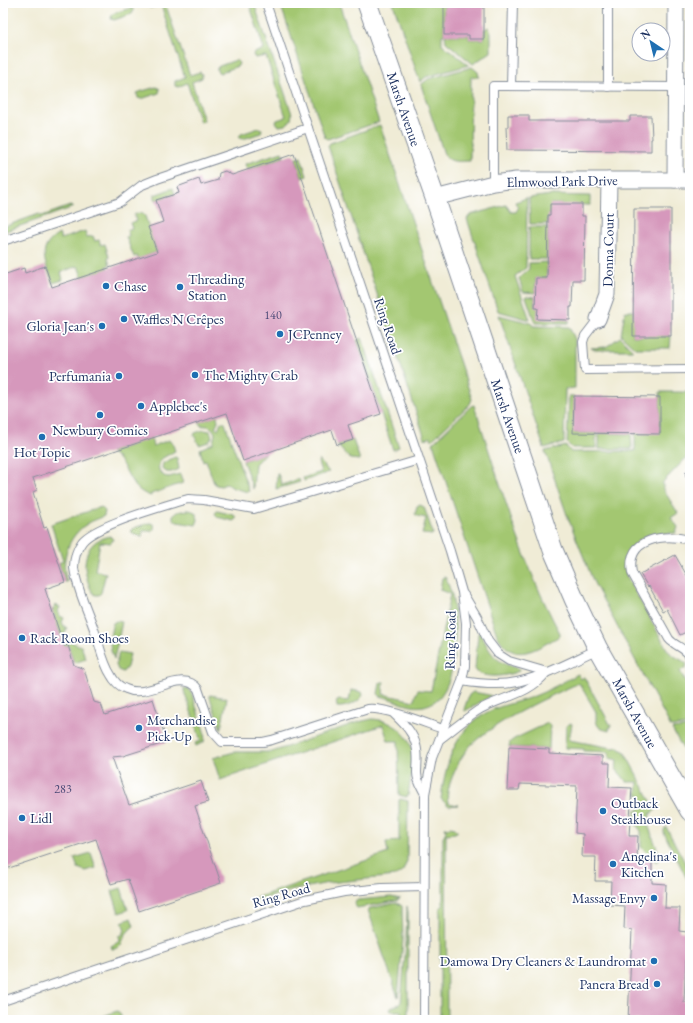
<svg xmlns="http://www.w3.org/2000/svg" width="693" height="1023" font-family="'EB Garamond',serif">
	<rect width="100%" height="100%" fill="#fff"/>
	<filter id="ink" filterUnits="userSpaceOnUse"><feTurbulence type="fractalNoise" baseFrequency=".025" numOctaves="2"/><feDisplacementMap in="SourceGraphic" scale="8" xChannelSelector="R" yChannelSelector="G"/><feConvolveMatrix kernelMatrix="1 2 1 2 8 2 1 2 1" color-interpolation-filters="sRGB"/></filter>
	<filter id="wash" filterUnits="userSpaceOnUse"><feTurbulence type="fractalNoise" baseFrequency=".012" numOctaves="4" result="noise"/><feDisplacementMap in="SourceGraphic" scale="16" xChannelSelector="R" yChannelSelector="G"/><feGaussianBlur stdDeviation="0.9" result="paint"/><feColorMatrix in="noise" values="0 0 0 0 0 0 0 0 0 0 0 0 0 0 0 0 0 1.4 0 .05"/><feComposite in="paint" operator="in"/></filter>
	<g filter="url(#wash)">
		<rect width="100%" height="100%" fill="#f0ecd6"/>
		<g fill="#a3c771" stroke="#5f7b68">
			<polygon points="148,3 165,3 190,75 200,72 202,74 202,78 192,82 204,121 200,122 187,83 178,87 175,86 175,81 185,77 183,72 161,5 150,8"/>
			<polygon points="249,3 254,3 292,114 291,120 286,125 279,126 276,122 277,120 286,117 266,56 255,58 253,55 254,53 264,49"/>
			<polygon points="280,3 339,3 379,122 328,139 325,138"/>
			<polygon points="393,3 444,3 444,35 442,35 442,44 469,65 426,77 420,82"/>
			<polygon points="130,8 132,8 134,10 132,14 114,20 111,19 112,14"/>
			<polygon points="488,27 491,32 491,52 473,64 446,42 445,35 469,35 469,39 484,39 484,30"/>
			<polygon points="236,60 239,63 238,66 220,73 217,71 217,68 219,66"/>
			<path d="M472,67L478,72L479,77H471L470,161C460,161 450,164 444,154L421,85L428,79Z"/>
			<polygon points="156,87 160,89 159,93 141,99 138,98 137,94 139,92"/>
			<polygon points="380,125 472,399 470,404 432,440 431,437 425,439 328,146 330,143"/>
			<polygon points="259,128 262,129 261,133 243,139 239,138 241,134"/>
			<polygon points="282,152 284,157 247,170 245,164"/>
			<polygon points="301,157 307,176 302,178 296,158"/>
			<polygon points="173,188 175,194 156,200 154,195"/>
			<polygon points="551,195 590,196 590,205 551,204 550,215 548,216 548,224 530,224 529,198"/>
			<polygon points="527,198 526,268 515,276 530,320 498,311 467,219 470,215 506,205 511,212 516,212 518,208 515,202"/>
			<polygon points="70,206 74,207 3,232 3,227 39,214 42,216"/>
			<polygon points="139,213 143,214 145,216 157,252 138,259 137,256 134,257 126,237 129,236 127,230 132,228 130,223 136,221 134,215"/>
			<polygon points="529,227 548,227 547,259 529,259"/>
			<path d="M85,231L87,237L93,236L95,241L99,240L101,245L105,244L109,257L108,259L110,265L107,266L108,269L82,277L78,266L61,272L63,280L53,283C46,263 35,249 59,234L61,239Z"/>
			<polygon points="547,262 547,278 536,278 535,293 523,292 519,278 529,269 529,263"/>
			<polygon points="527,296 535,297 535,307 538,308 538,319 569,320 569,323 535,323 526,297"/>
			<polygon points="625,311 634,311 633,336 671,336 670,348 635,348 621,335"/>
			<polygon points="499,315 531,323 533,326 569,327 575,339 575,388 565,389 564,443 544,448"/>
			<polygon points="620,337 633,350 596,350 591,348 606,347"/>
			<polygon points="362,338 399,447 393,450 357,340"/>
			<path d="M660,392H690V454L663,482V489L678,513L671,518L678,527L676,533L650,534L639,540L631,548L628,556L626,567V575L668,651C673,657 682,659 687,664L686,667L680,671L690,690V725L671,727L594,583L568,518L545,451L566,446L571,452L635,451V433H660Z"/>
			<polygon points="569,396 574,396 574,433 596,433 596,448 572,448 567,443"/>
			<path d="M474,405C500,482 521,562 560,633V636C537,648 514,667 497,635L433,443L471,406Z"/>
			<path d="M217,416L218,421L215,428L218,429L221,422L225,423L249,491L248,492L233,488L229,485L226,484L221,486L216,485L215,483H214L206,460L203,461L200,449L213,443L215,434C213,427 208,425 201,426L199,422Z"/>
			<polygon points="204,430 210,431 212,437 209,442 199,445 194,435 195,433"/>
			<polygon points="599,433 631,434 632,449 599,449"/>
			<path d="M151,438L153,446L169,440L170,442H172L175,451L161,459C156,466 159,477 169,477C173,476 176,475 180,474L183,483L151,494V496C126,489 130,464 110,452Z"/>
			<polygon points="353,440 360,460 350,459 337,445"/>
			<polygon points="265,453 255,464 253,489 243,461"/>
			<path d="M175,457L177,458L179,469C173,472 166,475 162,468L163,463Z"/>
			<polygon points="319,460 329,472 304,481 303,478 321,472 318,462"/>
			<polygon points="277,474 278,474 282,485 299,479 300,482 276,489"/>
			<polygon points="420,505 424,507 433,533 432,535 422,534 426,518 417,516 415,514 417,507"/>
			<path d="M101,507L105,511L104,516C99,519 93,520 87,524C68,536 60,560 67,582H65L59,563L63,561L51,524Z"/>
			<path d="M187,510C194,510 197,513 198,520L196,525L177,522L173,519V515L177,512Z"/>
			<polygon points="217,511 234,515 236,517 236,519 233,521 217,517 215,513"/>
			<path d="M149,523C153,523 155,525 154,529L152,531H143L142,537L132,533L131,530L134,528Z"/>
			<path d="M110,536L113,539L111,543L100,542L95,571L106,573L101,593L99,595H95C91,592 90,587 88,582C81,561 86,540 110,536Z"/>
			<path d="M444,577L446,578C448,584 450,589 452,595C457,624 461,699 424,706C408,709 395,699 380,696L378,694L380,683L382,682H384L383,694L414,701L416,693L418,690L431,691L450,594L440,590L442,578Z"/>
			<polygon points="56,605 60,607 58,611 60,616 64,618 62,622 64,626 67,628 64,635 61,637 52,610 54,609"/>
			<path d="M116,621L122,622L114,659C109,647 109,636 113,623Z"/>
			<path d="M480,631C489,652 495,663 518,668L519,671C508,676 487,679 477,672L475,669L478,633Z"/>
			<polygon points="66,640 81,646 86,659 74,663 68,645 64,646 62,641"/>
			<polygon points="119,652 130,654 127,667 123,672 118,670 116,665"/>
			<path d="M578,674L581,679L584,677L611,726L609,727V731L602,729L598,726L596,721V712L579,683C546,698 498,720 472,744C464,752 458,763 454,773C450,782 446,793 448,803L458,805L449,806L441,799C445,762 457,724 494,709C506,704 519,702 532,697C548,691 563,682 578,674Z"/>
			<polygon points="184,688 188,689 192,694 205,734 204,742 196,746 195,743 201,741 184,691"/>
			<path d="M351,690L362,692L363,695C359,703 345,708 337,707L336,702L339,700L349,701Z"/>
			<polygon points="473,692 489,695 491,696 465,711 464,709 469,695"/>
			<polygon points="210,695 227,698 221,729 210,698"/>
			<path d="M372,719C394,720 413,736 413,759C414,771 409,783 408,796L406,797L399,795L398,741H388L383,725L220,780L213,758L234,752H272L358,722Z"/>
			<polygon points="548,723 550,725 549,749 509,747 510,742 514,739"/>
			<polygon points="571,723 572,724 569,740 613,748 619,747 619,749 624,751 656,810 650,814 648,825 660,856 660,859 656,862 641,847 641,831 635,823 635,810 639,811 640,795 637,795 638,782 627,782 616,769 617,760 609,758 609,752 584,751 584,749 565,748 566,726"/>
			<polygon points="690,727 690,762 672,729"/>
			<polygon points="400,799 408,801 407,861 403,871 396,876 328,883 294,890 255,901 254,900 255,898 388,853 386,842 399,841 399,800"/>
			<polygon points="450,827 455,828 458,831 455,833 446,834 447,1020 440,1020 440,907 443,906 443,837 446,831 445,828"/>
			<polygon points="666,827 690,872 690,885 664,833 664,830"/>
			<polygon points="91,853 96,868 85,871 78,868 74,858"/>
			<polygon points="121,888 128,910 119,913 112,891"/>
			<polygon points="391,897 400,899 396,901 357,908 355,905 355,902 358,900"/>
			<polygon points="397,903 402,906 403,939 398,997 368,910 371,908"/>
			<path d="M407,906L408,912V1020H401V1011H391L390,1009C393,1005 399,1006 401,1002L406,943Z"/>
			<path d="M131,918L134,926C130,929 127,932 125,936C121,943 122,949 112,949L111,946L120,941L119,936L122,935L125,930L122,922Z"/>
			<polygon points="117,1011 120,1013 122,1020 96,1020 98,1018"/>
		</g>
		<g id="blocks">
			<g fill="#d698bc">
				<polygon points="444,3 484,3 484,39 469,39 469,35 444,35"/>
				<polygon points="508,115 529,115 529,121 630,121 630,116 651,116 652,139 651,139 651,151 507,150 506,127 508,127"/>
				<polygon points="294,154 381,414 348,425 353,440 337,445 332,430 243,461 227,413 33,478 37,490 33,492 44,528 47,527 65,582 45,589 64,646 68,645 74,665 84,669 94,702 101,704 105,715 153,699 167,742 123,756 112,757 129,805 201,781 208,802 195,806 221,883 139,911 128,879 111,884 96,839 3,870 3,275 24,268 25,273 45,266 52,287 157,252 148,227 163,222 156,200 179,193 177,187 199,179 201,185 218,180 219,173 225,171 232,175"/>
				<polygon points="550,204 582,204 582,216 585,216 584,280 573,280 572,307 570,307 570,320 537,319 538,308 535,308 536,278 547,278 548,215 550,215"/>
				<polygon points="634,209 671,209 671,336 633,336"/>
				<polygon points="574,396 660,397 660,434 573,433"/>
				<polygon points="675,555 690,581 690,630 680,635 667,609 663,611 649,586 648,587 640,574"/>
				<polygon points="509,747 549,749 549,753 603,756 603,763 610,763 609,787 632,788 629,836 638,836 637,860 652,860 652,883 666,884 665,908 680,908 679,931 687,932 684,1002 690,1002 690,1020 628,1020 632,930 624,929 625,906 610,905 611,881 595,881 596,857 582,857 583,834 575,833 577,786 520,784 519,790 507,790"/>
			</g>
		</g>
	</g>
	<g filter="url(#ink)">
		<use href="#blocks" fill-opacity="0" stroke="#868e9a" stroke-width="1"/>
		<g fill="none" stroke-linecap="round" stroke-linejoin="round">
			<defs>
				<g id="service">
					<polyline points="266,3 450,551 462,592 466,623 465,666 462,681 432,758 425,794 424,1020"/>
					<polyline points="511,86 513,3"/>
					<polyline points="608,87 608,3"/>
					<polyline points="493,183 493,86 676,87"/>
					<polyline points="3,241 120,202 142,185 157,179 308,128"/>
					<polyline points="598,319 585,336 583,342 585,370 690,369"/>
					<path d="M419,460L254,509L204,500L188,499L177,502C155,509 94,526 82,542C76,550 74,559 74,568C77,590 88,611 95,632C100,646 103,663 111,675C114,681 120,687 126,689C149,700 182,667 198,689L213,732L222,742H263L272,740L368,709C385,707 425,723 443,729"/>
					<polyline points="690,474 690,475"/>
					<path d="M690,540C665,534 625,537 632,573L669,639C675,646 685,648 690,656"/>
					<polyline points="464,595 477,617 488,641 498,654 509,661 547,672"/>
					<path d="M462,681C480,684 499,686 517,682C545,676 572,661 598,649"/>
					<path d="M394,714C403,723 413,732 416,745C419,755 417,764 417,773C417,781 422,788 425,794"/>
					<path d="M440,739C452,730 464,720 477,711C500,697 529,695 546,673"/>
					<polyline points="3,1001 305,900 344,892 382,888 424,887"/>
				</g>
				<g id="minor">
					<polyline points="675,180 676,3"/>
					<polyline points="435,198 493,183 516,180 690,180"/>
					<polyline points="598,319 607,294 609,180"/>
				</g>
				<polyline id="tertiary" points="367,3 435,198 553,550 575,601 598,649 690,811"/>
			</defs>
			<use href="#service" stroke="#868e9a" stroke-width="10"/>
			<use href="#minor" stroke="#868e9a" stroke-width="17"/>
			<use href="#tertiary" stroke="#868e9a" stroke-width="21"/>
			<use href="#service" stroke="#fff" stroke-width="8"/>
			<use href="#minor" stroke="#fff" stroke-width="15"/>
			<use href="#tertiary" stroke="#fff" stroke-width="19"/>
		</g>
	</g>
	<g fill="#1f6fb2" stroke="#fff" stroke-width="1.5">
		<circle cx="106" cy="286" r="4"/>
		<circle cx="180" cy="287" r="4"/>
		<circle cx="124" cy="319" r="4"/>
		<circle cx="102" cy="326" r="4"/>
		<circle cx="280" cy="334" r="4"/>
		<circle cx="195" cy="375" r="4"/>
		<circle cx="119" cy="376" r="4"/>
		<circle cx="141" cy="406" r="4"/>
		<circle cx="100" cy="415" r="4"/>
		<circle cx="42" cy="437" r="4"/>
		<circle cx="22" cy="638" r="4"/>
		<circle cx="139" cy="728" r="4"/>
		<circle cx="603" cy="811" r="4"/>
		<circle cx="22" cy="818" r="4"/>
		<circle cx="613" cy="864" r="4"/>
		<circle cx="654" cy="898" r="4"/>
		<circle cx="654" cy="961" r="4"/>
		<circle cx="657" cy="984" r="4"/>
	</g>
	<g text-anchor="middle" stroke-width="3.5" stroke-linejoin="round" paint-order="stroke">
		<g font-size="12" fill="#4a4976">
			<text x="273" y="319">140</text>
			<text x="63" y="793">283</text>
		</g>
		<g font-size="14" fill="#1b2f5e" stroke="#fff">
			<text transform="translate(404 109) rotate(71)" y="5">Marsh Avenue</text>
			<text transform="translate(562 181) rotate(-1)" y="5">Elmwood Park Drive</text>
			<text transform="translate(608 250) rotate(-89)" y="5">Donna Court</text>
			<text transform="translate(388 326) rotate(71)" y="5">Ring Road</text>
			<text transform="translate(508 416) rotate(71)" y="5">Marsh Avenue</text>
			<text transform="translate(450 640) rotate(-89)" y="5">Ring Road</text>
			<text transform="translate(635 713) rotate(61)" y="5">Marsh Avenue</text>
			<text transform="translate(281 895) rotate(-16)" y="5">Ring Road</text>
		</g>
		<g font-size="14" fill="#1b2f5e" stroke="#fff" text-anchor="start">
			<text x="188" y="284">Threading<tspan x="188" dy="16">Station</tspan></text>
			<text x="114" y="291">Chase</text>
			<text x="132" y="324">Waffles N Crȇpes</text>
			<text x="94" y="331" text-anchor="end">Gloria Jean's</text>
			<text x="288" y="339">JCPenney</text>
			<text x="203" y="380">The Mighty Crab</text>
			<text x="111" y="381" text-anchor="end">Perfumania</text>
			<text x="149" y="411">Applebee's</text>
			<text x="100" y="435" text-anchor="middle">Newbury Comics</text>
			<text x="42" y="457" text-anchor="middle">Hot Topic</text>
			<text x="30" y="643">Rack Room Shoes</text>
			<text x="147" y="725">Merchandise<tspan x="147" dy="16">Pick-Up</tspan></text>
			<text x="611" y="808">Outback<tspan x="611" dy="16">Steakhouse</tspan></text>
			<text x="30" y="823">Lidl</text>
			<text x="621" y="861">Angelina's<tspan x="621" dy="16">Kitchen</tspan></text>
			<text x="646" y="903" text-anchor="end">Massage Envy</text>
			<text x="646" y="966" text-anchor="end">Damowa Dry Cleaners &amp; Laundromat</text>
			<text x="649" y="989" text-anchor="end">Panera Bread</text>
		</g>
	</g>
	<rect width="693" height="1023" fill="none" stroke="#fff" stroke-width="16"/>
	<g transform="translate(651 42) rotate(325)"><circle r="19" fill="#ffffff" stroke="#a4acbf"/>
	<path d="M0-3L7 15L0 10L-7 15Z" fill="#1f6fb2"/>
	<text y="-6" font-size="11" font-weight="bold" text-anchor="middle" fill="#1b2f5e">N</text>
	</g>
</svg>
